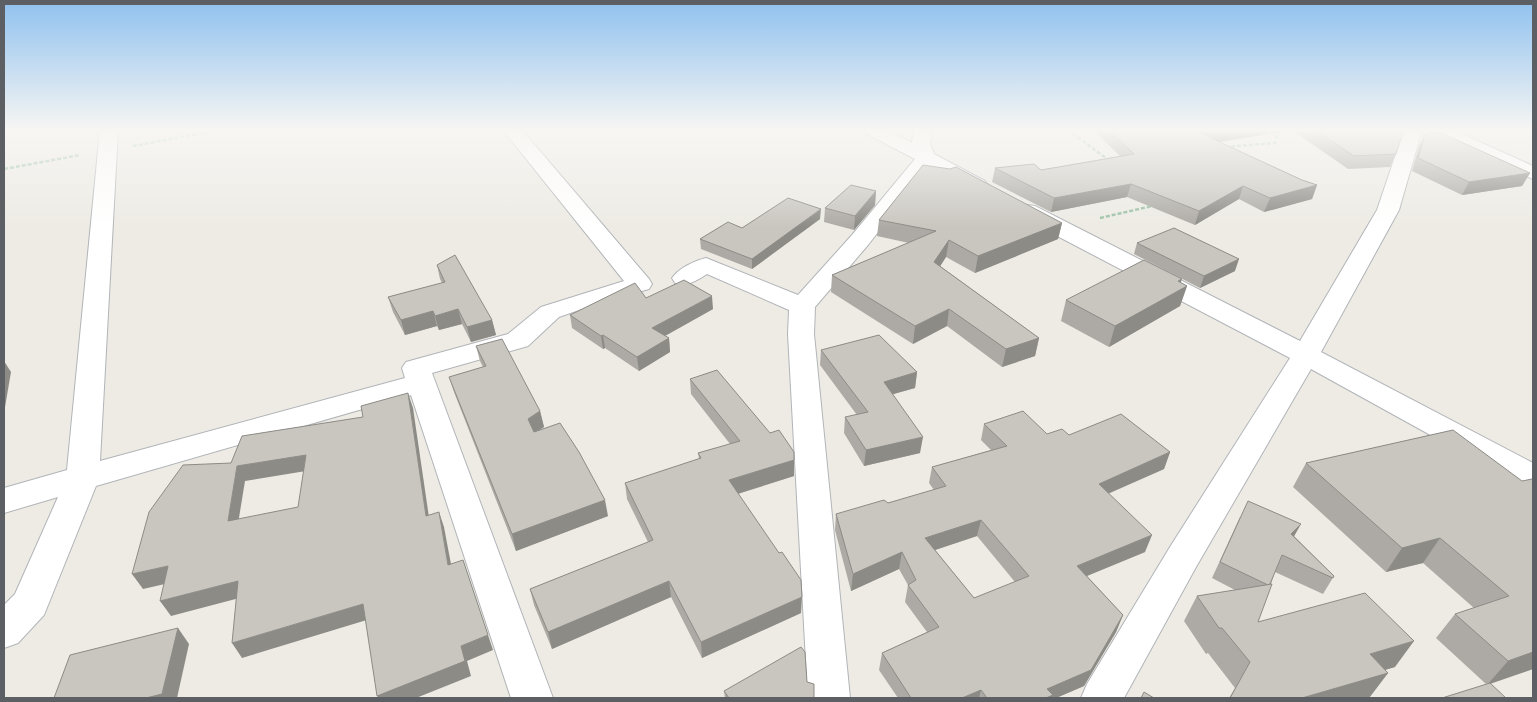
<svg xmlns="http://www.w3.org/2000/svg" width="1537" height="702" font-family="'DM Sans',sans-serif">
	<rect width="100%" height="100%" fill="#edebe4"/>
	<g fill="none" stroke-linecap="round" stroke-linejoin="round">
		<defs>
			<g id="minor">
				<polygon points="100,130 118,130 100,461 405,378 402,368 406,362 508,334 541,307 624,281 503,130 522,130 649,279 652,284 649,289 599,303 559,317 528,346 432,373 553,698 511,698 411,395 96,486 44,615 18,643 4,648 4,605 15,594 58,497 4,513 4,488 67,470"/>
				<path d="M864,130H887L912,143L914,130H932L930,143L934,154L985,181L988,185L985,189L978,191L971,189L929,167L868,245L815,307L814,334L850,698H808L788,334L789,310L707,274C696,281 689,286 675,283L672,278C679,268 694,261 706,258L798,295L852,235L915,159L867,134Z"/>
				<polygon points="1404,130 1422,130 1399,210 1321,352 1533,463 1533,489 1521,485 1311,369 1196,567 1124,698 1081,698 1087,684 1170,547 1290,358 1019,216 1016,211 1019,206 1027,205 1035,206 1300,341 1377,210"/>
				<polygon points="1429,130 1453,130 1533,166 1533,179 1432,134"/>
			</g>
		</defs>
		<use href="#minor" stroke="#b1b4b8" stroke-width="2"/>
		<g stroke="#9ac1a6" stroke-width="2.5" stroke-dasharray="4 2" stroke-linecap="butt">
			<polyline points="1068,130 1110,161"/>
			<polyline points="133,146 218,130"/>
			<polyline points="1225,147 1275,143 1278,130"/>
			<polyline points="4,169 80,155"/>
			<polyline points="1100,218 1152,206"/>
		</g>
		<use href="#minor" fill="#fff" fill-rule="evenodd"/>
	</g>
	<g fill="#adaaa5" fill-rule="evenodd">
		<polygon points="1093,130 1404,130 1396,154 1390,167 1348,169 1292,130 1219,142 1302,180 1317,185 1312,199 1264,212 1239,199 1195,225 1127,197 1051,212 992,182 995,168 1041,170 1120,156"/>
		<polygon points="1425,134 1530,173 1522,186 1462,195 1412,171 1419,146"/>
		<polygon points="876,191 875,205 854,230 824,222 825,208"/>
		<polygon points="820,219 752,269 701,249 700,239 742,228"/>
		<polygon points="879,220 1062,223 1058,239 975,273 946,257 940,266 1039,338 1035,356 1002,367 947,326 913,344 831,292 832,275 909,243 877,236"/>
		<polygon points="1137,243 1235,271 1200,288 1134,254"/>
		<polygon points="437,265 492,320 496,335 471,342 462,324 439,330 437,326 405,335 393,312 388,297 442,283 440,279"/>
		<polygon points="1181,283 1187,286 1180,306 1109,347 1061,321 1066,300"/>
		<polygon points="646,298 713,309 665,336 669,338 670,352 639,371 605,348 603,349 572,328 570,315"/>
		<polygon points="476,346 540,411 544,427 538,431 608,516 516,551 454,392 449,377 483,367 480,361"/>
		<polygon points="821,350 917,372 915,388 893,394 920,453 864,466 844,433 845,417 857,415 820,365"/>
		<polygon points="690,379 794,476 738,494 801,613 702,658 671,597 552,649 534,605 530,589 648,542 627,499 625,483 699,459 698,453 730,444 691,394"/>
		<path d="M984,424L1047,434L1069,435L1170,452L1164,469L1108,494L1145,552L1087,576L1123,615L1116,632L1084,686L1056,698H898L879,670L882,653L927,632L905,602L908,585L899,569L851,591L835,530L836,514L888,503L934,490L929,483L932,467L991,450L981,440ZM977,536L1015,582L974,598L935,550Z"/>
		<polygon points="1453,430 1533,669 1486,684 1436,638 1455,614 1474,608 1423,563 1386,572 1293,487 1306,463"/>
		<polygon points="1240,517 1294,536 1334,576 1323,594 1275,572 1258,622 1395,667 1385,670 1388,673 1369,698 1229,698 1235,688 1208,653 1206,654 1184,621 1197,596 1235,590 1212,578"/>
		<polygon points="807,682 814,698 725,698 724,691"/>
	</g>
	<g fill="#8d8b86">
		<polygon points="1220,130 1292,130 1196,146 1200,133"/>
		<polygon points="1530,173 1522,186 1462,195 1469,182"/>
		<polygon points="1131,184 1127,197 1051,212 1054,198"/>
		<polygon points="1317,185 1312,199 1264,212 1270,198"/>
		<polygon points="1243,186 1239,199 1195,225 1199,211"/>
		<polygon points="876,191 875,205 854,230 855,216"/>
		<polygon points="821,209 820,219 752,269 752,259"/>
		<polygon points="1062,223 1058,239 975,273 978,256"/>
		<polygon points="949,240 946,257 932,279 934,262"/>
		<polygon points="1239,259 1235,271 1200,288 1204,276"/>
		<polygon points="1182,279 1178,290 1187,286 1180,306 1109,347 1115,326 1178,281"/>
		<polygon points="712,296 713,309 654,342 652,328"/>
		<polygon points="458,309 462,324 439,330 435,316"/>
		<polygon points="949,309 947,326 913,344 915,326"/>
		<polygon points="433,311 437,326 405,335 401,320"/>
		<polygon points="492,320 496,335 471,342 467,327"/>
		<polygon points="603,335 605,348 603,349 601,336"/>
		<polygon points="669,338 670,352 639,371 637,357"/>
		<polygon points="1039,338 1035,356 1002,367 1006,349"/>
		<polygon points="4,361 11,372 4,413"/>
		<polygon points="917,372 915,388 883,397 884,382"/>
		<polygon points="408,393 413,408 431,531 426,516"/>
		<polygon points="540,411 544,427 532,434 528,419"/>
		<polygon points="923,437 920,453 864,466 866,450"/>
		<polygon points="1170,452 1164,469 1093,500 1099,484"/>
		<polygon points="306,455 312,470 245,481 236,536 228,521 237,466"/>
		<polygon points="794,460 794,476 730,496 729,480"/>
		<polygon points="605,500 608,516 516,551 512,534"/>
		<polygon points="439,512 444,527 454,580 448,565"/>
		<polygon points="981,520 977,536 923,554 925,538"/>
		<polygon points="1301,524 1292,540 1291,534"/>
		<polygon points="1152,535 1145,552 1072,582 1077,566"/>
		<polygon points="1440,538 1423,563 1386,572 1402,548"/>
		<polygon points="902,552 899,569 851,591 853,574"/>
		<polygon points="168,566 178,581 143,589 132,574"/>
		<polygon points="238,581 247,596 171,616 160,601"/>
		<polygon points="669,581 671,597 552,649 548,632"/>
		<polygon points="802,597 801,613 702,658 701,642"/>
		<polygon points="363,604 370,619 242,658 232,643"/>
		<polygon points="1123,615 1116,632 1084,686 1056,698 1044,698 1047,689"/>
		<polygon points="178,628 189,644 177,698 146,698"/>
		<polygon points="488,635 493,650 467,661 471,676 416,698 379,698 377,696 461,646"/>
		<polygon points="1414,641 1395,667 1352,679 1370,654"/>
		<polygon points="1533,652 1533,669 1487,685 1508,661"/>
		<polygon points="1388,673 1369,698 1302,698"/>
		<polygon points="981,690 979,698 962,698"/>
	</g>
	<g fill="#c9c6c0" stroke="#8d8b86" fill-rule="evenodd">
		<polygon points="1109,130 1220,130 1200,133 1302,180 1317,185 1270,198 1243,186 1199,211 1131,184 1054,198 995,168 1034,164 1041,170 1134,154"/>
		<polygon points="1315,130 1404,130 1396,154 1354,156"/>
		<polygon points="1439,132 1530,173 1469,182 1418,158 1425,134"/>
		<polygon points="923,165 950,169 956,167 1062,223 978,256 949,240 934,262 1039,338 1006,349 949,309 915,326 832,275 936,231 879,220"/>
		<polygon points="851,185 876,191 855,216 825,208"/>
		<polygon points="788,198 821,209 752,259 700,239 728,222 742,228"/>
		<polygon points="1174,228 1239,259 1204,276 1137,243"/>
		<polygon points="455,255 492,320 467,327 458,309 435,316 433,311 401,320 388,297 445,282 437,265"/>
		<polygon points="1144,260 1182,279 1178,281 1187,286 1115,326 1066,300"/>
		<polygon points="684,280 712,296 652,328 669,338 637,357 603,335 601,336 570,315 635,283 646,298"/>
		<polygon points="879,335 917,372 884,382 923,437 866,450 845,417 868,412 821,350"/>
		<polygon points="502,339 540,411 528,419 534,432 560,423 579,452 605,500 512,534 449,377 486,366 476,346"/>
		<polygon points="717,370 770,433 779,430 794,452 794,460 729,480 779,553 782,552 801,580 802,597 701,642 669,581 548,632 530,589 653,540 625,483 701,458 698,453 740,441 690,379"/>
		<path d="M408,393L426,516L439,512L448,565L463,560L488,635L461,646L465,661L377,696L363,604L232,643L238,581L160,601L168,566L132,574L149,512L183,465L231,463L242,436L363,417L361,406ZM306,455L298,507L228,521L237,466Z"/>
		<path d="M1023,411L1047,434L1062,429L1069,435L1121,414L1170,452L1099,484L1152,535L1077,566L1123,615L1091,670L1047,689L1053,695L1046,698H987L981,690L962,698H911L882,653L939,627L908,585L916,580L902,552L853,574L836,514L884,500L888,503L946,486L932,467L1007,446L984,424ZM981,520L1029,576L974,598L925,538Z"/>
		<polygon points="1453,430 1522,481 1532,479 1533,480 1533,652 1508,661 1455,614 1509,596 1440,538 1402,548 1306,463"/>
		<polygon points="1248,501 1301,524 1291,534 1334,576 1333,578 1282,555 1270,584 1268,585 1220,562"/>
		<polygon points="1272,584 1258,622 1365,593 1414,641 1370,654 1388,673 1302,698 1230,698 1250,662 1222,628 1219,628 1197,596"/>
		<polygon points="178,628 162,694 146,698 54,698 70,655"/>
		<polygon points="801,647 805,652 807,682 814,684 814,698 729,698 724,691"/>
		<polygon points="1490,683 1506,698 1442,698"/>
		<polygon points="1144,692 1154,698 1141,698"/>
	</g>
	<linearGradient id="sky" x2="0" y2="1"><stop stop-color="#8fc1ef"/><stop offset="0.57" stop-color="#f7f6f3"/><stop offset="1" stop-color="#f7f6f3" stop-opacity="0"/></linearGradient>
	<rect width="1537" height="228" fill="url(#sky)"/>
	<rect width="1537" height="702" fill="none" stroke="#5c5f63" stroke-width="10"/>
</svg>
